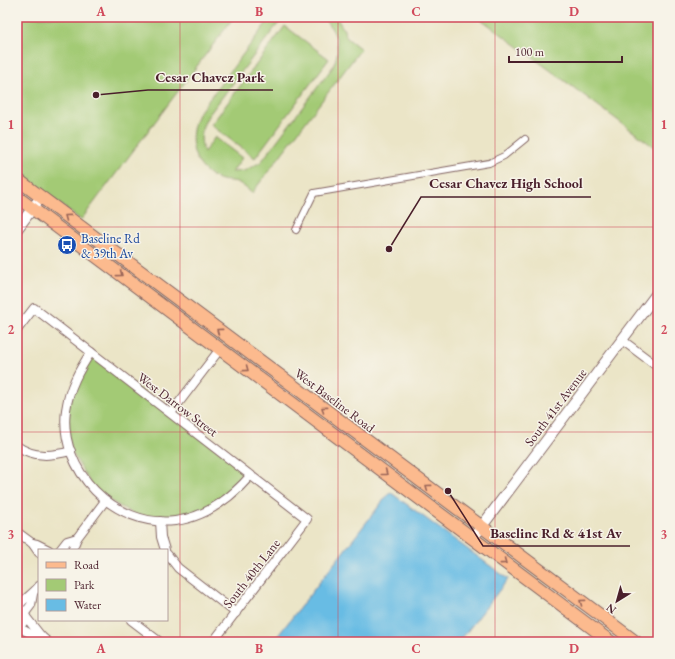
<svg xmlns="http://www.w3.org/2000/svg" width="675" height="659" font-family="'EB Garamond',serif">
	<rect width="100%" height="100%" fill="#f7f3e8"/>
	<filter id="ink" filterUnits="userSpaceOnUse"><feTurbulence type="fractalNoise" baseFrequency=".025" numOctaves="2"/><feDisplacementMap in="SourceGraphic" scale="8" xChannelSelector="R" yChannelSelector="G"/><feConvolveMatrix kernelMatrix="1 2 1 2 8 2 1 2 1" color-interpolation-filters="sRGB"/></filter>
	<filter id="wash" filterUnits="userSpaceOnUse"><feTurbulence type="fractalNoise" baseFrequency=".012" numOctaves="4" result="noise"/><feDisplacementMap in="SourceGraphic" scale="16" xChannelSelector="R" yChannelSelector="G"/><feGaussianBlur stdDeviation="0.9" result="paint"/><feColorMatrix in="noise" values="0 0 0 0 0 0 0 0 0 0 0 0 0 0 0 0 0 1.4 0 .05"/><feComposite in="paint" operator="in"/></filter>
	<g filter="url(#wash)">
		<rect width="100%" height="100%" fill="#ebe5c7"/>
		<g fill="#a3ca75" stroke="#767450">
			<polygon points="17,17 234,17 81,220 17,172"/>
			<path d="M271,17H287L277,25L208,116C201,127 199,139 204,152L215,137L242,158L232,172L244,171L261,162L332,68C342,49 338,31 321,17H336L343,28L347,38L361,49L252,193C248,190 242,184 237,182C230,180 223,182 216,178C191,166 187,137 198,114Z"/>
			<polygon points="478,17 658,17 658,150"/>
			<polygon points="285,26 329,59 255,158 211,125"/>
			<polygon points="91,352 251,475 237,491 193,517 141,518 96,493 71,451 66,411"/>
		</g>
		<polygon fill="#68bce4" stroke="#596e88" points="390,492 508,579 459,642 273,642"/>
	</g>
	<g filter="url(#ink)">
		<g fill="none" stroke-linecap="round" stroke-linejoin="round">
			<defs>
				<polyline id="pedestrian" points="296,230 314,193 489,163 504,156 525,139"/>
				<g id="minor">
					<polyline points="17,330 34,308 307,519 213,642"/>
					<polyline points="622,340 658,367"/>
					<path d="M91,352C79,370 69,388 66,410C58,470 115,528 175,521C207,517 231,498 251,475"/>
					<polyline points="171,413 220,349"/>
					<path d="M17,446C34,458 52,456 71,451"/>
					<polyline points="160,521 161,537 165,550"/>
					<polyline points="17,532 32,543 39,553"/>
					<polyline points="32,543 37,544 49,550"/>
					<polyline points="60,550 67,541 77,538"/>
					<polyline points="72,550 77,538 105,501"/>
					<polyline points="167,554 178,568 236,613"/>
					<polyline points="17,607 24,611 26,617 23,623 17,627"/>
					<path d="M18,607C24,598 32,595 39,586"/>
					<polyline points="25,613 31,605 33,594"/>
					<polyline points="26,617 41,636 48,642"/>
					<polyline points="131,620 160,642"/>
					<polyline points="18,627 31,634 41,636"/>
				</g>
				<g id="tertiary">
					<polyline points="17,229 41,197"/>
					<polyline points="473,538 658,292"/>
				</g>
				<g id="primary">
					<polyline points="17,179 636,642"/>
					<polyline points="17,197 611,642"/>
				</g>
			</defs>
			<use href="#pedestrian" stroke="#826462" stroke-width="8"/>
			<use href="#minor" stroke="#826462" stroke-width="10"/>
			<use href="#tertiary" stroke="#826462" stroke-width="12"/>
			<use href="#primary" stroke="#826462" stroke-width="14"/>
			<use href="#pedestrian" stroke="#fff" stroke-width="6"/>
			<use href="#minor" stroke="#fff" stroke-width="8"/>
			<use href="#tertiary" stroke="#fff" stroke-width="10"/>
			<use href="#primary" stroke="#fcba8e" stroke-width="12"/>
		</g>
		<defs><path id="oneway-chevron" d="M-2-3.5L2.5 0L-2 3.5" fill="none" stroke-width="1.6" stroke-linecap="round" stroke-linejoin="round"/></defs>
		<g stroke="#9a6558">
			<use href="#oneway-chevron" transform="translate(67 217) rotate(-143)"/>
			<use href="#oneway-chevron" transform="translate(120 274) rotate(37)"/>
			<use href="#oneway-chevron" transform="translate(219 331) rotate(-143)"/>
			<use href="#oneway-chevron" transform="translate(246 369) rotate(37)"/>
			<use href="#oneway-chevron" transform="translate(324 409) rotate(-143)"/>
			<use href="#oneway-chevron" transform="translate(385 473) rotate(38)"/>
			<use href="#oneway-chevron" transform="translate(428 487) rotate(-143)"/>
			<use href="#oneway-chevron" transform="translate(504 562) rotate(37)"/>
			<use href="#oneway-chevron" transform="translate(582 602) rotate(-144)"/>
		</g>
	</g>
	<path fill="none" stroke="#d1495b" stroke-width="1" stroke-opacity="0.55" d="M180,17V642M338,17V642M495,17V642M17,227H658M17,432H658"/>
	<defs>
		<symbol id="bus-disc" viewBox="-11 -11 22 22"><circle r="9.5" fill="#1a4fb4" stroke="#f7f3e8"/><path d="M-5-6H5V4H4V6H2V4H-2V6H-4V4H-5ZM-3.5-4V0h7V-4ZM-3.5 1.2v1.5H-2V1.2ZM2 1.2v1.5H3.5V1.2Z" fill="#fff"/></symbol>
	</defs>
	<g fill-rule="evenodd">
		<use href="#bus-disc" x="56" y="234" width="22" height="22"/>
	</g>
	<g text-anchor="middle" stroke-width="3" stroke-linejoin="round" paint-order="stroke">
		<g font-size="13" fill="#164399" stroke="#f7f3e8" text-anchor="start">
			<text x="81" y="243">Baseline Rd<tspan x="81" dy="15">&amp; 39th Av</tspan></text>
		</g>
		<g font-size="13" fill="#4a1f2b" stroke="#f7f3e8">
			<text transform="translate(335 400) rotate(37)" y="5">West Baseline Road</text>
			<text transform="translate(178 404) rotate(37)" y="5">West Darrow Street</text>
			<text transform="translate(555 407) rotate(-53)" y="5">South 41st Avenue</text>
			<text transform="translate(251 573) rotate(-52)" y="5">South 40th Lane</text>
		</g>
	</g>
	<path fill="none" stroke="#4a1f2b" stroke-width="1.5" d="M96 95L148 90H273M389 249L421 197H591M448 491L483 546H630"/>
	<g fill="#4a1f2b" stroke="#f7f3e8" stroke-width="1.5">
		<circle cx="96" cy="95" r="4"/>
		<circle cx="389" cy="249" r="4"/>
		<circle cx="448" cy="491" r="4"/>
	</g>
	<g font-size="14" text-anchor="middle" font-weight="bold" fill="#4a1f2b" stroke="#f7f3e8" stroke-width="3" stroke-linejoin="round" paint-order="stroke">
		<text x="210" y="82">Cesar Chavez Park</text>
		<text x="506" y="188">Cesar Chavez High School</text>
		<text x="556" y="538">Baseline Rd &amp; 41st Av</text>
	</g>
	<rect width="675" height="659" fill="none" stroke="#f7f3e8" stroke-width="44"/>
	<rect x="38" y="549" width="130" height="72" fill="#f7f3e8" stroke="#b29e9c"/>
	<rect x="46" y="562" width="20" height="6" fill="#fcba8e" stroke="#b29e9c"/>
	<text x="74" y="569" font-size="12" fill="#4a1f2b">Road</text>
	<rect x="46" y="579" width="20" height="12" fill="#a3ca75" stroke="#b29e9c"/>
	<text x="74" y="589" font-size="12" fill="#4a1f2b">Park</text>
	<rect x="46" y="599" width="20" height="12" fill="#68bce4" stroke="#b29e9c"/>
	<text x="74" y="609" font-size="12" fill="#4a1f2b">Water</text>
	<g transform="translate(617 601) rotate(217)" stroke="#f7f3e8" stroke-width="3" paint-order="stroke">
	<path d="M0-3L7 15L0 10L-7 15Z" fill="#4a1f2b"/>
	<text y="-6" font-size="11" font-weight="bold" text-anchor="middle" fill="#4a1f2b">N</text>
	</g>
	<path d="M509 56v6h113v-6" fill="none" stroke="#4a1f2b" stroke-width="2"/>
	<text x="515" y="56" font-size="12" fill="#4a1f2b" stroke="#f7f3e8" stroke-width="3" paint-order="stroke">100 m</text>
	<rect x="22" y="22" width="631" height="615" fill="none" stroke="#d1495b" stroke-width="1.5"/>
	<g font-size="13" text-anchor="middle" font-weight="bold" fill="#d1495b">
		<text x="101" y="16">A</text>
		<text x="259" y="16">B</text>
		<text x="416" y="16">C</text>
		<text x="574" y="16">D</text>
		<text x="11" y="129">1</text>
		<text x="664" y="129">1</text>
		<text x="11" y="334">2</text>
		<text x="664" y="334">2</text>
		<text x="11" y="539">3</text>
		<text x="664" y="539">3</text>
		<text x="101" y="653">A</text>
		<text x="259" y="653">B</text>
		<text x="416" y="653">C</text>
		<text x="574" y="653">D</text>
	</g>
</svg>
